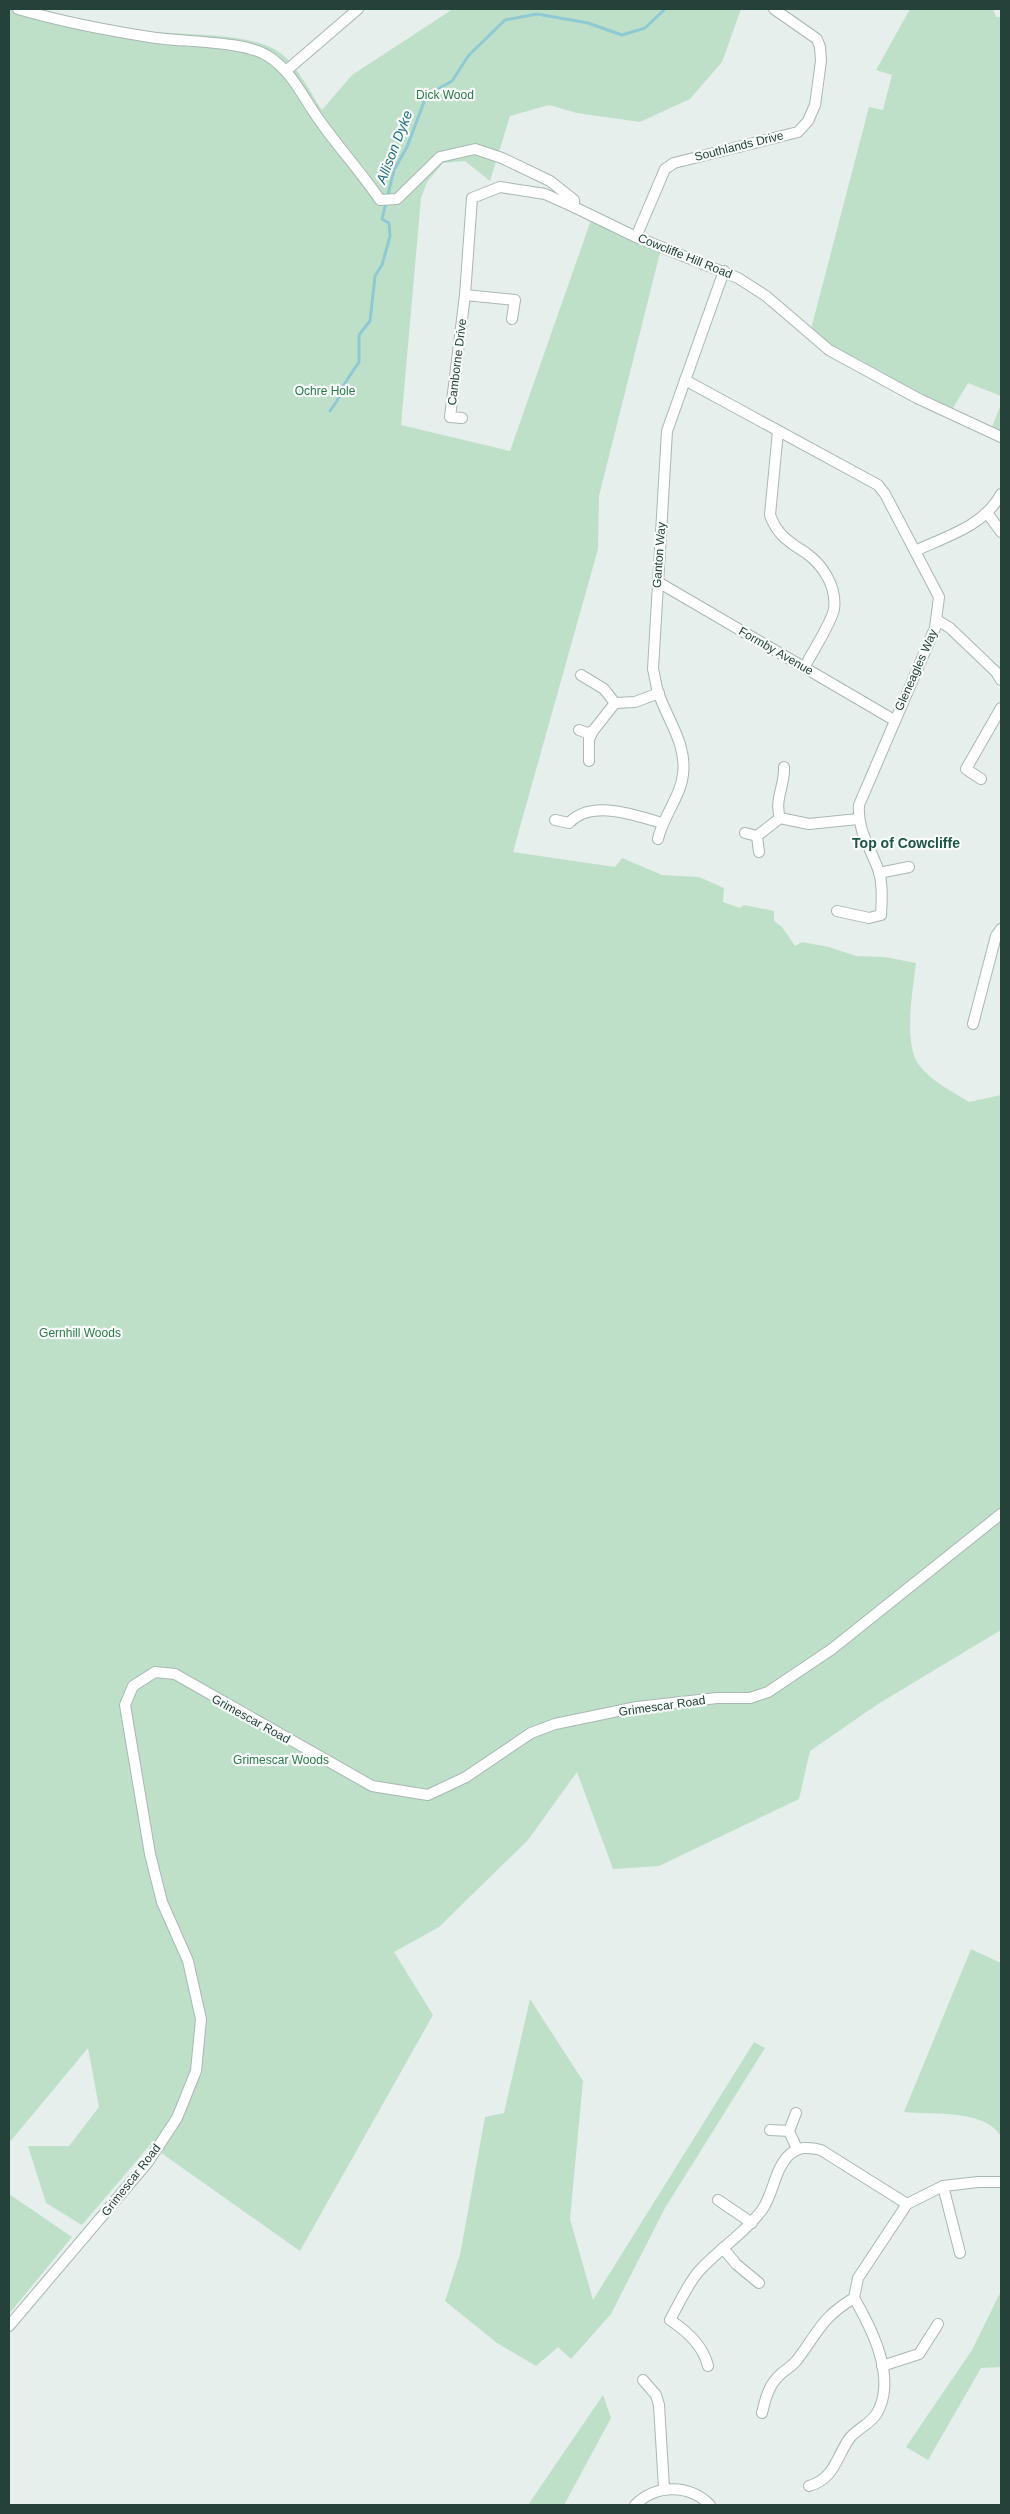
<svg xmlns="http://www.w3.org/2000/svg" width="1010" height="2514" font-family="Helvetica,sans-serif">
	<rect width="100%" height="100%" fill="#e6efeb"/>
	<g fill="#bfe0c8">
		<path d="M9,9C51,9 94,24 136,30C175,36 243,31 276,50C296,62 309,91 322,110L352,75L453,9H741L722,62L690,99L640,122L577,113L549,105L510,116L490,181L465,161L443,163L427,182L421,198L401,425L510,451L591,220L660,253L599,496L598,549L513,852L615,867L622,858L662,875L699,877L724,888L723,902L740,908L744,905L774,911V921L782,927L795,946L802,942L829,947L856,956L885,957L916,963C913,989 903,1044 919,1065C932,1082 952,1091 969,1102L1001,1095V1630L878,1704L810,1751L799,1799L659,1866L613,1869L577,1772L528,1840L439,1927L394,1952L433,2015L300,2251L150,2145L82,2225L46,2203L28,2146H69L99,2107L88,2048L9,2143Z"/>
		<path d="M910,9H993L996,17H1001V396L968,383L953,408C909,388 846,361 811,329L869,107L883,110L892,75L876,70Z"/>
		<polygon points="1001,404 1001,432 992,427"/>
		<path d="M971,1949L1001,1963V2136C984,2109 932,2115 904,2112Z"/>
		<polygon points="530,1999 583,2081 570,2219 593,2300 754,2042 765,2048 665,2208 611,2314 571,2359 558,2347 536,2366 497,2343 445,2301 460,2255 485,2117 504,2113"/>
		<polygon points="9,2194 72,2237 9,2314"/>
		<polygon points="1001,2291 1001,2367 981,2368 928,2460 906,2447 972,2350"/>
		<polygon points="603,2395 611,2418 564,2505 528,2505"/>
	</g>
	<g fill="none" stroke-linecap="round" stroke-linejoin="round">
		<polyline stroke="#8ec9d4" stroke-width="3" points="330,411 337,401 343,386 359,362 359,335 370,321 375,276 382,265 390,236 389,223 382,219 394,170 407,147 424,102 436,90 452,81 469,55 505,20 537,14 588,23 622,35 645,28 665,9"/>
		<defs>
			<g id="street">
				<path d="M18,9C63,22 110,31 156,38C185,42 245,41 268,56C293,72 303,98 320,121C339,148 361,172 380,200L397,199L440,157L475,149L502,158L550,181L574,200V207L636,237L738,278L766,296L829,350L917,398L1001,437"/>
				<polyline points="287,70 358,9"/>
				<polyline points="636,237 665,169 674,163 798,132 808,121 815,105 821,61 820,47 817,39 774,9"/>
				<polyline points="465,295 515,300 512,319"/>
				<path d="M685,380L878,485L885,494L939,597L935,628L859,805C857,831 871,848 879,872C883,885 882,901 881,915L869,918L837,911"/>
				<polyline points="462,418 450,417 465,295 472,198 500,187 545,194 574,207"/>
				<path d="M778,431L770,515C777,535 789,542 806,553C823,565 837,587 834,609C832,622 811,654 804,668"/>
				<polyline points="988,514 1001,532"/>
				<path d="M915,551C947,536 984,526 1001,494"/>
				<polyline points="658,582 894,720"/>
				<polyline points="937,620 950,628 996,672 1001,680"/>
				<polyline points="581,675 604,689 615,703"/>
				<polyline points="579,730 587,733 593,731 615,703 635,702 659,693"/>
				<polyline points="589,761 589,739 593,731"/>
				<polyline points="981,779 966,769 1001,708"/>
				<path d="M780,818C774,800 785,785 784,767"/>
				<path d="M555,820L569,823C591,799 634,815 662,823"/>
				<polyline points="745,833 757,836 780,818 809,824 858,819"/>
				<polyline points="757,836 759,852"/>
				<path d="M658,839C663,816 681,796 683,774C687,744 667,719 658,692C656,685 655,677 653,669L667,431L724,271"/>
				<polyline points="879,873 909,867"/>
				<polyline points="973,1024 996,936 1001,929"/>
				<polyline points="770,2130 789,2131 797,2149"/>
				<polyline points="789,2131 796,2113"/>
				<polyline points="943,2186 960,2253"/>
				<polyline points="718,2200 752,2223"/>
				<polyline points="723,2248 736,2264 759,2283"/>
				<polyline points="9,2326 148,2162 177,2118 196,2071 201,2019 188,1961 162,1902 150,1854 125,1705 133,1686 155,1672 175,1674 372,1786 428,1795 466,1777 531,1733 555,1724 637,1707 717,1698 750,1698 768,1692 832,1649 1001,1514"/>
				<path d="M708,2366C703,2345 687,2331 670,2320C679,2304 687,2285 699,2271C719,2249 745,2233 762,2210C774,2193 774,2170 789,2155C799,2146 809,2147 821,2150L907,2204"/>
				<polyline points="882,2366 919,2354 938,2324"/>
				<polyline points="643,2380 656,2395 659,2405 664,2488"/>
				<path d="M762,2413C765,2401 768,2387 777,2378C782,2371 792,2367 797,2360C819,2331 821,2318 854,2298L858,2278L907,2204L943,2186L978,2182H1001"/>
				<path d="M809,2486C834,2479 836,2458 849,2439C856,2429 871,2424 877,2413C897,2378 872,2329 854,2298"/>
				<path d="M635,2505C656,2484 689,2484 710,2505"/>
			</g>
		</defs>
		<use href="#street" stroke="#a8b8b2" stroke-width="12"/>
		<use href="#street" stroke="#fff" stroke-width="10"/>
	</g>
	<g text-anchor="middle" stroke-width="4.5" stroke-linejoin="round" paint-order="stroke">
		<g font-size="12" fill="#2d7a4b" stroke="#f7fbf9">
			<text x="445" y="99">Dick Wood</text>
			<text x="325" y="395">Ochre Hole</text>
			<text x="80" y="1337">Gernhill Woods</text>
			<text x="281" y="1764">Grimescar Woods</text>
		</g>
		<g font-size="12" fill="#24423a" stroke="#f7fbf9">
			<text transform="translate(739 146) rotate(-14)" y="4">Southlands Drive</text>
			<text transform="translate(685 256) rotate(22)" y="4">Cowcliffe Hill Road</text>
			<text transform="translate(457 362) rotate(-83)" y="4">Camborne Drive</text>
			<text transform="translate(659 555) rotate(-86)" y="4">Ganton Way</text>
			<text transform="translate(776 651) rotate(30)" y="4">Formby Avenue</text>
			<text transform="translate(916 670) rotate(-66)" y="4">Gleneagles Way</text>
			<text transform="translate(662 1706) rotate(-8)" y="4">Grimescar Road</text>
			<text transform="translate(251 1719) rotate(29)" y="4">Grimescar Road</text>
			<text transform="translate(131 2180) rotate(-52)" y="4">Grimescar Road</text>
		</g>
		<g font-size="14" font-style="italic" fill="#1c6f80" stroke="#f7fbf9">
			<text transform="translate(394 147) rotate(-69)" y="5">Allison Dyke</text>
		</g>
		<g font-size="14" font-weight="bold" fill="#1f5548" stroke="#f7fbf9">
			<text x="906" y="848">Top of Cowcliffe</text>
		</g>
	</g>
	<rect width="1010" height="2514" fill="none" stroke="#24423a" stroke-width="20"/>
</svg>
